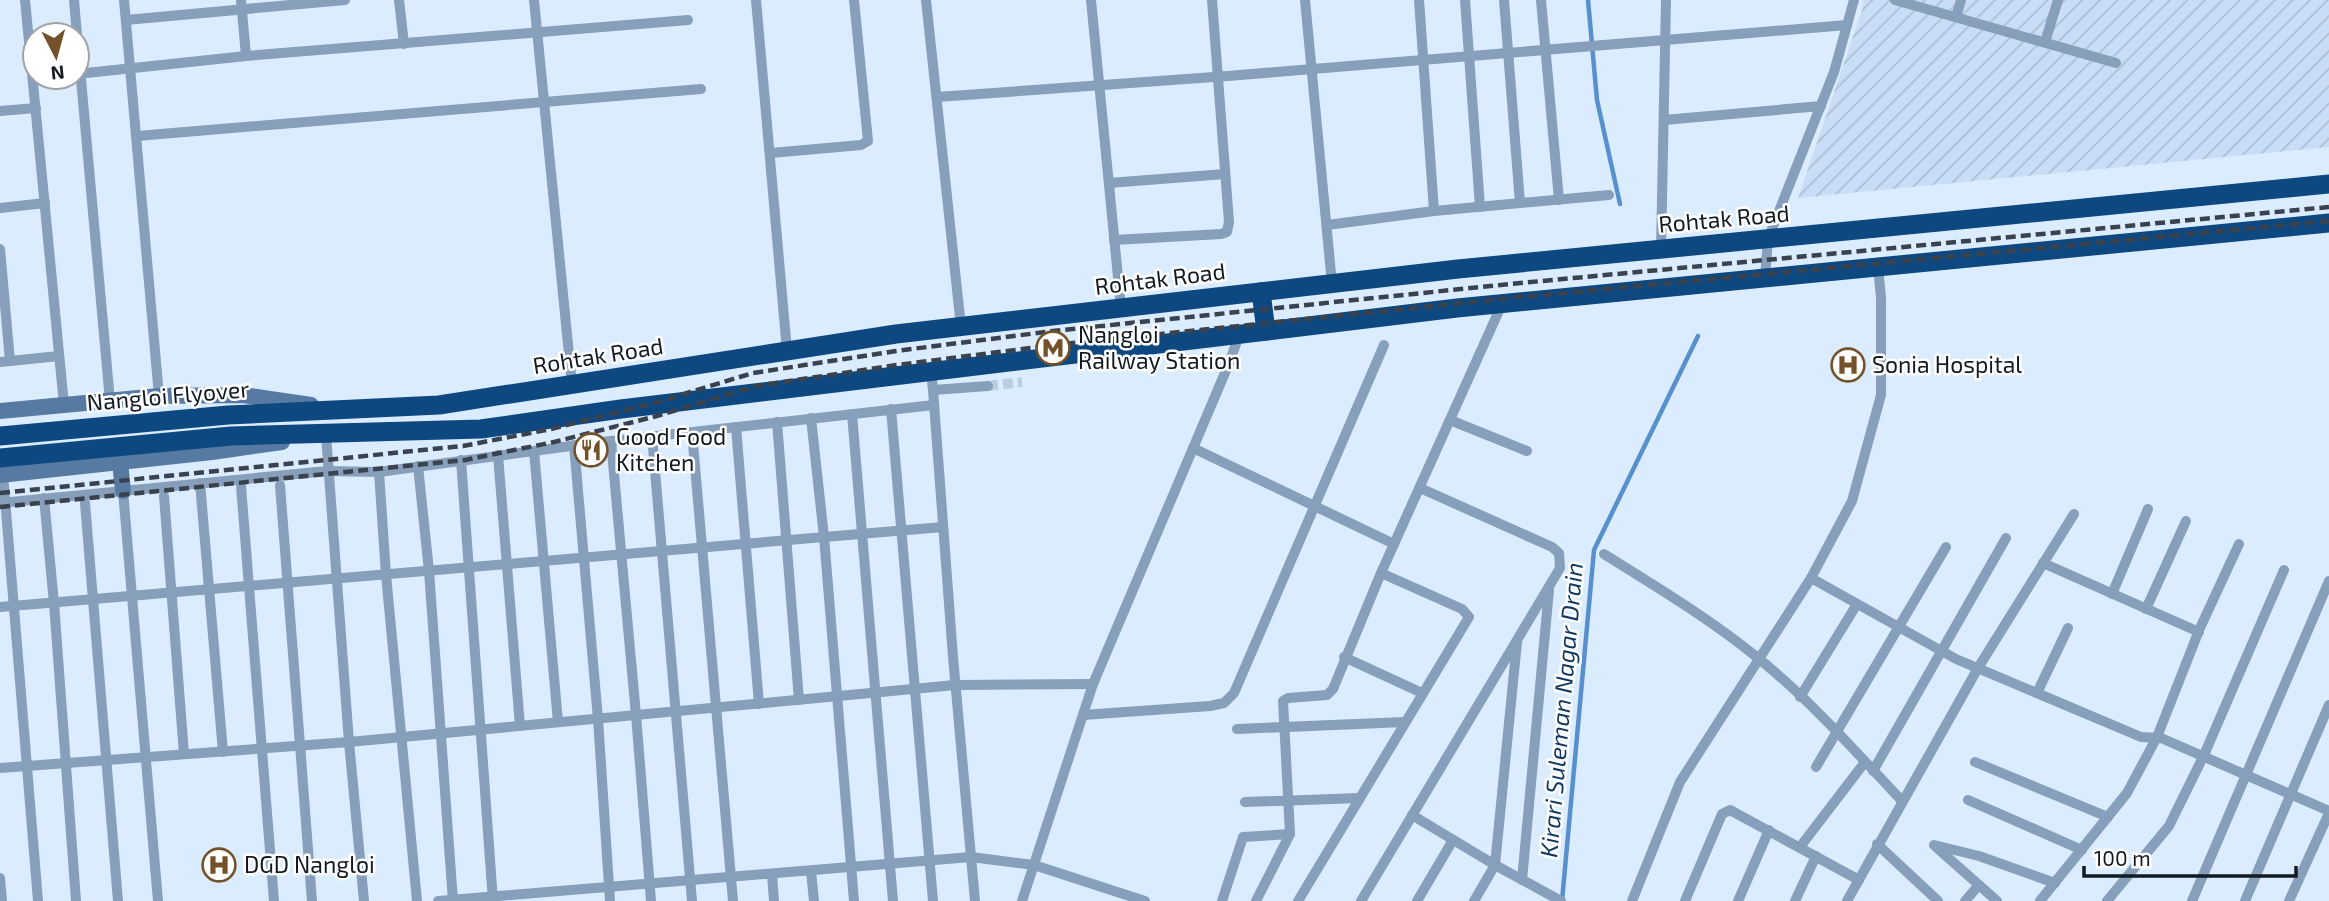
<svg xmlns="http://www.w3.org/2000/svg" width="2329" height="901" font-family="'Exo 2',sans-serif">
	<defs>
		<pattern id="industrial-furrows" width="10" height="10" patternUnits="userSpaceOnUse" patternTransform="scale(1.75)"><rect width="10" height="10" fill="#c9def6"/><path d="M-1 1l2-2M0 10L10 0M9 11l2-2" fill="none" stroke="#acbed3"/></pattern>
	</defs>
	<rect width="100%" height="100%" fill="#dbecff"/>
	<polygon fill="url(#industrial-furrows)" points="1863,0 2329,0 2329,147 1798,198 1862,10"/>
	<g fill="none" stroke-linecap="round" stroke-linejoin="round">
		<g stroke="#588fcd" stroke-width="4.5">
			<polyline points="1588,0 1597,100 1620,204"/>
			<polyline points="1562,901 1594,550 1698,336"/>
		</g>
		<polyline stroke="#bdccde" stroke-width="10" stroke-dasharray="10 5" stroke-linecap="butt" points="988,386 1022,382"/>
		<g stroke="#879fbb" stroke-width="10">
			<polyline points="25,0 64,405"/>
			<polyline points="74,0 77,35"/>
			<polyline points="124,0 159,396"/>
			<polyline points="241,0 246,56"/>
			<polyline points="399,0 404,44"/>
			<polyline points="534,0 572,385"/>
			<polyline points="756,0 787,351"/>
			<polyline points="926,0 961,327"/>
			<polyline points="1091,0 1121,308"/>
			<polyline points="1305,0 1332,284"/>
			<polyline points="1465,0 1480,207"/>
			<polyline points="1504,0 1520,203"/>
			<polyline points="1541,0 1559,200"/>
			<polyline points="1895,0 2116,63"/>
			<polyline points="1956,17 1961,0"/>
			<polyline points="126,20 345,0"/>
			<polyline points="77,35 110,401"/>
			<polyline points="2045,42 2058,0"/>
			<polyline points="77,74 246,56 688,20"/>
			<polyline points="937,97 1228,76 1847,25"/>
			<polyline points="0,111 36,108"/>
			<polyline points="1664,120 1821,106"/>
			<polyline points="137,136 701,89"/>
			<polyline points="771,153 861,145 868,141 854,0"/>
			<polyline points="1109,183 1225,174"/>
			<polyline points="0,208 45,203"/>
			<polyline points="1434,211 1609,195"/>
			<polyline points="1327,225 1434,211 1419,0"/>
			<polyline points="1114,240 1221,234 1227,232 1229,222 1212,0"/>
			<polyline points="0,249 10,361 0,362"/>
			<polyline points="1661,249 1666,0"/>
			<polyline points="1765,277 1768,239 1834,72 1854,0"/>
			<polyline points="10,361 59,356"/>
			<polyline points="931,372 933,390 988,386"/>
			<polyline points="933,390 953,657 975,901"/>
			<polyline points="891,409 933,901"/>
			<polyline points="852,414 893,901"/>
			<polyline points="811,418 824,537 854,901"/>
			<polyline points="1450,420 1527,451"/>
			<polyline points="777,422 799,700"/>
			<polyline points="736,427 759,704"/>
			<polyline points="692,432 733,901"/>
			<polyline points="326,435 349,742 364,901"/>
			<polyline points="652,436 692,901"/>
			<polyline points="611,441 636,715 651,901"/>
			<polyline points="574,445 598,719 610,901"/>
			<polyline points="1193,448 1394,544"/>
			<polyline points="534,451 558,722"/>
			<polyline points="498,455 520,726"/>
			<polyline points="461,460 493,901"/>
			<polyline points="418,466 429,571 453,901"/>
			<polyline points="379,472 386,575 417,901"/>
			<polyline points="3,474 38,901"/>
			<polyline points="200,483 223,752"/>
			<polyline points="280,485 312,901"/>
			<polyline points="241,486 274,901"/>
			<polyline points="123,491 158,901"/>
			<polyline points="164,496 184,754"/>
			<polyline points="44,498 54,603 76,901"/>
			<polyline points="0,503 327,471 379,472 593,443 934,405"/>
			<polyline points="85,503 118,901"/>
			<path d="M1604,554C1657,587 1710,619 1758,658C1811,701 1856,752 1902,801"/>
			<polyline points="2043,563 2199,632"/>
			<polyline points="1811,578 1956,659 2141,737 2161,738 2329,811"/>
			<polyline points="2112,594 2148,509"/>
			<polyline points="0,607 943,527"/>
			<polyline points="2146,609 2186,521"/>
			<polyline points="1344,657 1422,693"/>
			<polyline points="2037,693 2068,628"/>
			<polyline points="1800,697 1857,604"/>
			<polyline points="1083,715 1210,706 1224,703 1234,693 1384,345"/>
			<polyline points="1237,729 1405,722"/>
			<polyline points="1975,762 2108,817"/>
			<polyline points="1816,767 1946,547"/>
			<polyline points="0,768 349,742 955,685 1093,684"/>
			<polyline points="1873,771 2006,538"/>
			<polyline points="1968,800 2082,850"/>
			<polyline points="1245,802 1360,798"/>
			<polyline points="1412,815 1495,865 1561,901"/>
			<polyline points="1877,844 1938,901"/>
			<polyline points="1934,845 1979,856 2055,883"/>
			<polyline points="1800,847 1865,762"/>
			<polyline points="1936,847 1979,885 1965,901"/>
			<polyline points="811,871 814,901"/>
			<polyline points="772,874 774,901"/>
			<polyline points="0,878 2,901"/>
			<polyline points="1522,880 1549,590"/>
			<polyline points="1979,885 1997,901"/>
			<polyline points="438,901 971,857 1034,865 1145,901"/>
			<polyline points="1022,901 1093,684 1230,361 1239,335"/>
			<polyline points="1222,901 1243,837 1290,834"/>
			<polyline points="1256,901 1290,834 1283,701 1288,698 1327,695 1333,689 1381,573 1502,304"/>
			<polyline points="1298,901 1469,617 1462,609 1381,573"/>
			<polyline points="1361,901 1560,568 1559,553 1552,547 1420,488"/>
			<polyline points="1417,901 1453,840"/>
			<polyline points="1474,901 1495,865 1517,642"/>
			<polyline points="1632,901 1680,782 1811,578 1852,501 1881,395 1881,298 1878,266"/>
			<polyline points="1685,901 1722,814 1730,810 1859,880"/>
			<polyline points="1738,901 1769,830"/>
			<polyline points="1795,901 1816,856"/>
			<polyline points="1847,901 1978,668 2074,514"/>
			<polyline points="2040,901 2127,793 2157,737 2200,628 2239,544"/>
			<polyline points="2107,901 2169,826 2204,755 2284,570"/>
			<polyline points="2192,901 2329,581"/>
			<polyline points="2245,901 2329,705"/>
			<polyline points="2289,901 2329,813"/>
		</g>
		<g stroke="#577aa3" stroke-width="16">
			<polyline points="0,411 159,396 243,395 311,405"/>
			<polyline points="120,462 123,491"/>
			<polyline points="0,475 212,452 282,442"/>
		</g>
		<g stroke="#0e4880" stroke-width="19">
			<polyline points="1261,292 1266,331"/>
			<polyline points="0,436 228,415 439,405 896,334 1458,269 2329,184"/>
			<polyline points="0,458 231,436 481,429 621,409 1457,308 2329,223"/>
		</g>
		<g stroke="#39424d" stroke-width="4.5" stroke-dasharray="10 5" stroke-linecap="butt">
			<polyline points="0,493 463,446 551,429 654,403 753,373 896,351 1053,331 1510,284 2329,207"/>
			<polyline points="0,507 465,460 554,442 657,416 756,386 897,365 1054,345 1511,298 2329,221"/>
		</g>
	</g>
	<defs>
		<symbol id="metro-ring" viewBox="-11 -11 22 22"><circle r="9.5" fill="#fff" stroke="#735129" stroke-width="1.5"/><path d="M-5.5 5V-5H-3L0 0L3-5H5.5V5H3V-.5L0 4L-3-.5V5Z" fill="#735129"/></symbol>
		<symbol id="hospital-ring" viewBox="-11 -11 22 22"><circle r="9.5" fill="#fff" stroke="#735129" stroke-width="1.5"/><path d="M-5-5h3v3.5h4V-5h3V5h-3V1.5h-4V5h-3Z" fill="#735129"/></symbol>
		<symbol id="restaurant-ring" viewBox="-11 -11 22 22"><circle r="9.5" fill="#fff" stroke="#735129" stroke-width="1.5"/><path d="M-5-6h1v4h1v-4h1v4h1v-4h1v5L-1.5 .5V6h-2V.5L-5-1ZM5-6V6H3V1.5H1.5Q1.5-4 5-6Z" fill="#735129"/></symbol>
	</defs>
	<g fill-rule="evenodd">
		<use href="#metro-ring" x="1034" y="329" width="38" height="38"/>
		<use href="#hospital-ring" x="1829" y="346" width="38" height="38"/>
		<use href="#restaurant-ring" x="572" y="431" width="38" height="38"/>
		<use href="#hospital-ring" x="200" y="846" width="38" height="38"/>
	</g>
	<g text-anchor="middle" stroke-width="5" stroke-linejoin="round" paint-order="stroke">
		<g font-size="23" fill="#131a23" stroke="#fff">
			<text transform="translate(1724 219) rotate(-5)" y="8">Rohtak Road</text>
			<text transform="translate(1160 279) rotate(-7)" y="8">Rohtak Road</text>
			<text transform="translate(598 356) rotate(-9)" y="8">Rohtak Road</text>
			<text transform="translate(168 396) rotate(-5)" y="8">Nangloi Flyover</text>
		</g>
		<g font-size="23" fill="#131a23" stroke="#fff" text-anchor="start">
			<text x="1078" y="343">Nangloi<tspan x="1078" dy="26">Railway Station</tspan></text>
			<text x="1872" y="373">Sonia Hospital</text>
			<text x="616" y="445">Good Food<tspan x="616" dy="26">Kitchen</tspan></text>
			<text x="244" y="873">DGD Nangloi</text>
		</g>
		<g font-size="24" font-style="italic" fill="#0f375f" stroke="#fff">
			<text transform="translate(1562 710) rotate(-85)" y="8">Kirari Suleman Nagar Drain</text>
		</g>
	</g>
	<g transform="translate(56 56) rotate(174)"><circle r="33" fill="#ffffff" stroke="#a1a3a7" stroke-width="2"/>
	<path d="M0-5L12 26L0 18L-12 26Z" fill="#735129"/>
	<text y="-10" font-size="19" font-weight="bold" text-anchor="middle" fill="#131a23">N</text>
	</g>
	<path d="M2084 866v10h212v-10" fill="none" stroke="#131a23" stroke-width="3.5"/>
	<text x="2094" y="866" font-size="21" fill="#131a23" stroke="#ffffff" stroke-width="5" paint-order="stroke">100 m</text>
</svg>
